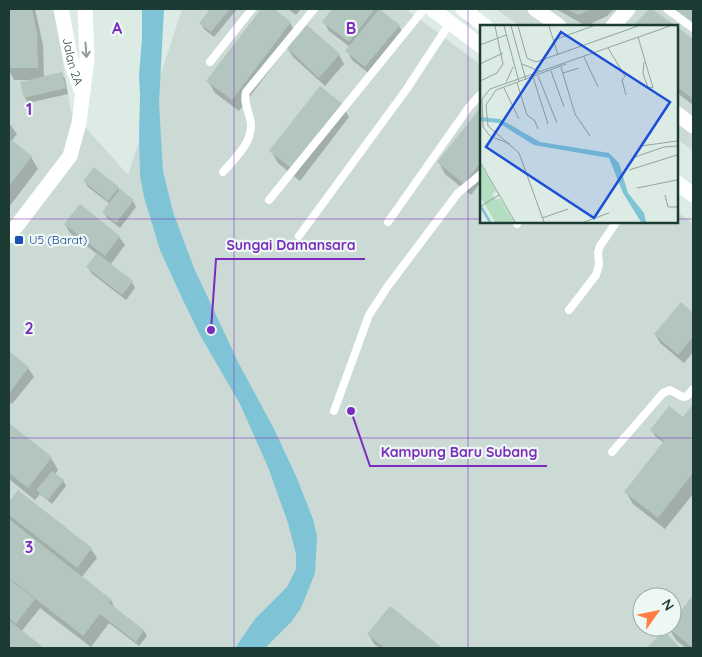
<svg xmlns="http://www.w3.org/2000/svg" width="702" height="657" font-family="Quicksand,sans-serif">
	<rect width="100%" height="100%" fill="#ddebe5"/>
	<g fill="#cbdad4" fill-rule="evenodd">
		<path d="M9,9H54L71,111L128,175L182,9H406L481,65V221H676V211L693,224V648H9ZM642,597H672V627H642Z"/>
		<polygon points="496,9 693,9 693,151 676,138 676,26 520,26"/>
	</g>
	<polygon fill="#7fc4d6" points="142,9 164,9 159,103 163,171 173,212 194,268 239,364 274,429 296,476 313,519 317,536 315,573 301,608 292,621 265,648 235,648 255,619 287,587 296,569 296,554 288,523 268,467 240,404 200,335 182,298 160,250 144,197 140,176 139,134 140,96 139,76 142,37"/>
	<g fill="#0003">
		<polygon points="9,9 35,9 43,45 44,78 62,74 65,79 68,94 28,103 25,98 32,80 14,80 9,71"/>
		<polygon points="212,9 237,9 214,37 204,29 201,23"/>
		<polygon points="263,9 272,9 290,23 297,35 293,40 294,41 307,27 339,55 344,64 325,86 293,57 287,47 239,111 215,93 208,81"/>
		<polygon points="288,9 301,9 296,15"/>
		<polygon points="334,9 379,9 399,26 404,35 371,75 352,60 347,51 350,47 329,31 324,22"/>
		<polygon points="556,9 614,9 607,16 586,26"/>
		<polygon points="676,28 693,41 693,105 676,92"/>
		<polygon points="342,105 349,117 300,181 278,163 271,151"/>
		<polygon points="481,109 481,182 471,195 445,174 439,162"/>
		<polygon points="9,123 17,134 11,142 31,157 38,169 9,207"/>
		<polygon points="85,182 118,187 120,191 133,201 136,207 120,228 107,218 104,213 110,204 88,187"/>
		<polygon points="65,224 119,237 125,245 110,265 132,282 135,288 126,300 91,273 88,267 97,254 70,233"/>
		<polygon points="681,304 693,315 693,352 684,363 660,343 655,334"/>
		<polygon points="9,352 28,368 34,377 12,404 9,402"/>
		<polygon points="693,406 693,494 665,529 633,504 626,492 664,443 655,436 652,430 683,419"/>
		<polygon points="9,425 51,458 58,470 55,474 63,480 66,486 52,504 40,494 35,500 9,479"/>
		<polygon points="18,492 91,549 97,558 81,578 111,600 115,609 144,631 147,636 139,646 109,623 91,647 40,608 21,632 42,648 9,648 9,521 12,523 9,518 9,504"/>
		<polygon points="693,597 693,648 686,648 676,640 669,628 672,627 672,624"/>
		<polygon points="369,635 439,647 439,648 380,648 374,644"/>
	</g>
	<g fill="#b2c5be">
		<polygon points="9,9 32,9 37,32 38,68 9,68"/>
		<polygon points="210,9 230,9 211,32 199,23"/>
		<polygon points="261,9 274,9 291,22 232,100 206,81"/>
		<polygon points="332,9 375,9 349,42 322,22"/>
		<polygon points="379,9 400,25 365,67 345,51"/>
		<polygon points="567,9 592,9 578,15"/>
		<polygon points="649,9 652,9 676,26 633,26"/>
		<polygon points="670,9 693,9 693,26"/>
		<polygon points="307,25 340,54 319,78 287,48"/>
		<polygon points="676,26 693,39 693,99 676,86"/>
		<polygon points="62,72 66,88 24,98 20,82"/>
		<polygon points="320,86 343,104 292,169 269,151"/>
		<polygon points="481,107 481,162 464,184 437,162"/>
		<polygon points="9,138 32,156 9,186"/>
		<polygon points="94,167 119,187 108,201 83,181"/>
		<polygon points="120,189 134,200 116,223 102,212"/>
		<polygon points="80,204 120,236 105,256 64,224"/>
		<polygon points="97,253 133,281 122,295 86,267"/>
		<polygon points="681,302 693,313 693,337 678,355 654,334"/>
		<polygon points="9,351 29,367 9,394"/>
		<polygon points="693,404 693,473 658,518 624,492 664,441 650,430 669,406 683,417"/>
		<polygon points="9,423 52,457 28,488 9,473"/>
		<polygon points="52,471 64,480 48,500 36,490"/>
		<polygon points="18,490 92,548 77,568 9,515 9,502"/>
		<polygon points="9,519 112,600 109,603 144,630 136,642 100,614 83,636 9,578"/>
		<polygon points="9,579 35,599 16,624 9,618"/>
		<polygon points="693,595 693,648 668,628 672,627 672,622"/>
		<polygon points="390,606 440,646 438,648 384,648 367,634"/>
		<polygon points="9,620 44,648 9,648"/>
		<polygon points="664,631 680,648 646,648"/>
	</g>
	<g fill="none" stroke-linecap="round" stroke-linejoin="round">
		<defs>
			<polyline id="secondary" points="469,9 472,16"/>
		</defs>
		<use href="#secondary" stroke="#afcbc2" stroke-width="17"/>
		<g stroke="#fff" stroke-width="8">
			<polyline points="667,9 693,28"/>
			<polyline points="210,62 252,9"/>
			<path d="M223,172C235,158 252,143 251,124C250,113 243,104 246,92L314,9"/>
			<polyline points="269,200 424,9"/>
			<polyline points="516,221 517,224"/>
			<polyline points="388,222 469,107 481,94"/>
			<polyline points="299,236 406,90 450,23"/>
			<polyline points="569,310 596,275 599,265 598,252 600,246 617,221"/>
			<polyline points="334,411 369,315 388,286 458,193 481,174"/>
			<polyline points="612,452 663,393 670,390 683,397 687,396 693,389"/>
		</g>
		<g stroke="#fff" stroke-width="15">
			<polyline points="535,9 559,26"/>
			<polyline points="613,26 628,9"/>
			<polyline points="676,113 693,126"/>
		</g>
		<g stroke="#fff" stroke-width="15">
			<path id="s1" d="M61,9L72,65L81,90"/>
			<polyline points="432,9 481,46"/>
			<polyline points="463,9 485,26"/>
			<polyline points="676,182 693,195"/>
			<polyline points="9,236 70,156 79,123 87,59 85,9"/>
		</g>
		<use href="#secondary" stroke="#fff" stroke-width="15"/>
	</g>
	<defs><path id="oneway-shaft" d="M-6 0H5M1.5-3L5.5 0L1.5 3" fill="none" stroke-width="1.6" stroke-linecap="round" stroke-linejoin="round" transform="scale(1.25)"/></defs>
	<use stroke="#8e9d9a" href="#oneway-shaft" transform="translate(86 50) rotate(86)"/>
	<path fill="none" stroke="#7b2cbf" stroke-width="1" stroke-opacity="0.55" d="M234,9V648M468,9V648M9,219H481M676,219H693M9,438H693"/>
	<rect fill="#1a4fb4" stroke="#edf7f3" stroke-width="2" x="14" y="235" width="10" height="10" rx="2.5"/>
	<g text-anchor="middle" stroke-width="4.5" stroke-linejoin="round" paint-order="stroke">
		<g font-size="12" fill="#1d3b35" stroke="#edf7f3">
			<text dy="4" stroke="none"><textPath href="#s1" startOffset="54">Jalan 2A</textPath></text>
		</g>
		<g font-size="12" fill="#164399" stroke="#edf7f3" text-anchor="start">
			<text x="29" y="244">U5 (Barat)</text>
		</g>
	</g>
	<g transform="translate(480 25)">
		<rect width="198" height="198" fill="#ddebe5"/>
		<path d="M0,139L16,166L12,169L15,174H20L34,197H15L0,171Z" fill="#b3dec1"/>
		<path d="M0,92L20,94L60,117L129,128L139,138L148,168L164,188L166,197H161L143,168L129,133L54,120L19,98L0,96Z" fill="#7fc4d6"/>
		<path fill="none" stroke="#7fc4d6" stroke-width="2.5" d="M0,180L10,197"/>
		<path fill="none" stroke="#90a59f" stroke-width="1" d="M24,1L39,57M31,1L46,55M38,1L47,33L56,37L158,1M69,1L78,30M158,12L173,63L168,62L163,49L164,37M74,15L113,1M0,20L26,10M128,23L145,51L142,55L146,70M104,32L118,62M0,39L23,28M42,39L59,46M81,42L95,89L110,111M71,46L84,82M83,48L99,43M58,51L77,98M53,52L68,99M0,56L17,48L23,39L15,1M26,57L33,42M37,58L47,90L55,96L58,104M24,63L39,94M30,119L10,111L3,102L2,74L10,64L190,1M161,121L197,116M152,133L184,122L197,121M0,137L35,197M149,145L197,130M157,163L197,155M185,170L188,182H197M1,181L19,170M62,193L88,184M64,197L39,128L8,101L6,80L16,65L86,39M104,197L129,188"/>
		<path fill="#1d4ed8" fill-opacity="0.15" stroke="#1d4ed8" stroke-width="2.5" d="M81,7L190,77L114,193L6,122Z"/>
		<rect width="198" height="198" fill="none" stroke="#1d3b35" stroke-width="2.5"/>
	</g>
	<g font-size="16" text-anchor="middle" font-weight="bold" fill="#7b2cbf" stroke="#edf7f3" stroke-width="4.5" stroke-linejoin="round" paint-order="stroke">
		<text x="117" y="34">A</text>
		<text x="351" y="34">B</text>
		<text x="29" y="115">1</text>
		<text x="29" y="334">2</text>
		<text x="29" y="553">3</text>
	</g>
	<path fill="none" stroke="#7b2cbf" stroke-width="2" d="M211 330L216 259H365M351 411L370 466H547"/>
	<g fill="#7b2cbf" stroke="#edf7f3" stroke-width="2">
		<circle cx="211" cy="330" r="5"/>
		<circle cx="351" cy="411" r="5"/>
	</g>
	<g font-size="14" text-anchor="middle" font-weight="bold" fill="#7b2cbf" stroke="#edf7f3" stroke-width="4.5" stroke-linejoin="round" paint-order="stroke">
		<text x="291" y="250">Sungai Damansara</text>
		<text x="459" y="457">Kampung Baru Subang</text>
	</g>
	<rect width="702" height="657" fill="none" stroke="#1d3b35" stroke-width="20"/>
	<g transform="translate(657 612) rotate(57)"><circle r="24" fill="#edf7f3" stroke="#9aaca7"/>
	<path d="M0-4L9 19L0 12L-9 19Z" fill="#ff7d47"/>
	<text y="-8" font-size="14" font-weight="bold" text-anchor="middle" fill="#1d3b35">N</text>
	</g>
</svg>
